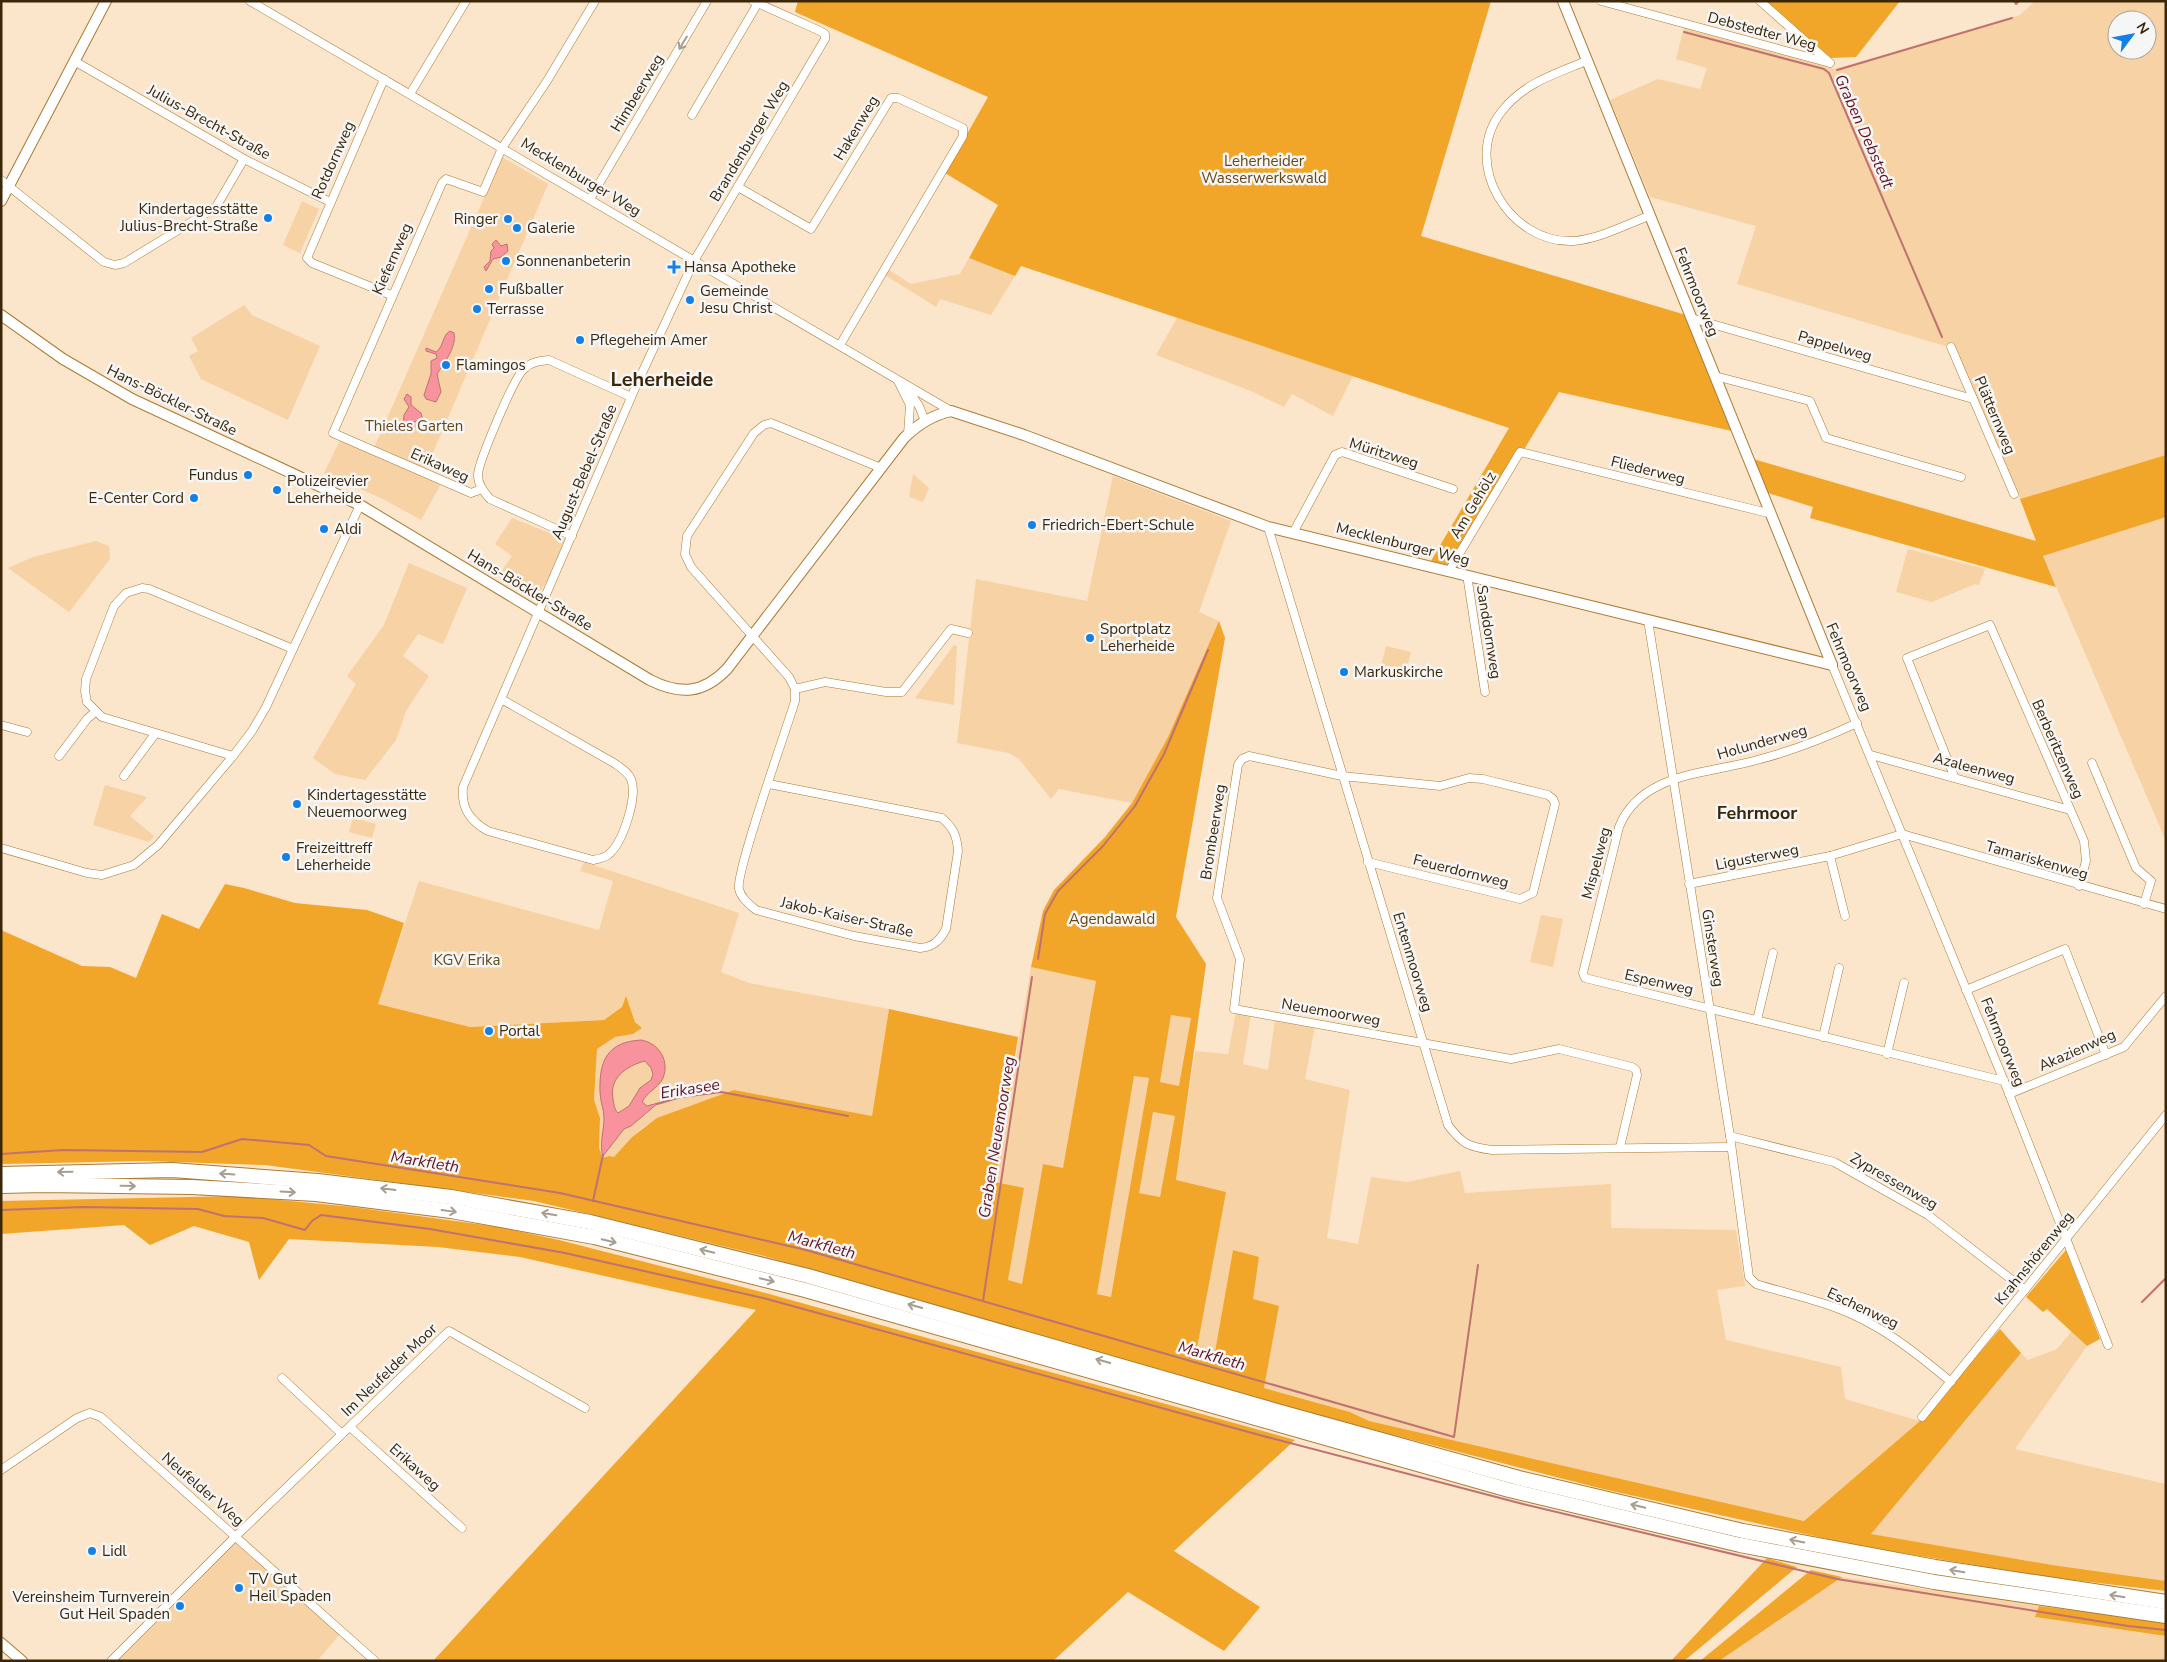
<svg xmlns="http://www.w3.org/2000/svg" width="2167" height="1662" font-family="'Nunito Sans',sans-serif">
	<rect width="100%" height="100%" fill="#fbe5cb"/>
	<g fill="#f7d2a4" fill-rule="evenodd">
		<path d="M2035,1H2166V455L2020,499L1955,349L1737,284L1756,226L1650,197L1610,100L1658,79L1700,89L1707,68L1676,59L1684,27L1835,69L2020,15ZM2117,20H2147V50H2117Z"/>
		<polygon points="502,157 548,184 426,469 374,448"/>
		<polygon points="302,201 319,209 300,253 283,245"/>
		<polygon points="969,258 1015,276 991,315 940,299 936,307 885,275 889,270 911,284 960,274"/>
		<polygon points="244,305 252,315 320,346 288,420 201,379 189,356 198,351 191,338"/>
		<polygon points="1177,318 1353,376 1333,416 1292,394 1284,407 1251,391 1156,355"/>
		<polygon points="341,438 442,482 421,520 383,499 324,473"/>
		<polygon points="913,474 929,488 923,502 909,497"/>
		<polygon points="1113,476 1231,521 1199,612 1219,621 1168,737 1132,803 1059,789 1051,799 1019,759 1009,753 957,743 976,579 1087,601"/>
		<polygon points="2166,517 2166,841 2043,556"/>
		<path d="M512,518L567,540C560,554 546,591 533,597L499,575L512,556L495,544Z"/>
		<polygon points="96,541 109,546 110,559 69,612 8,568 33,557"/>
		<polygon points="1908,549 1985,569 1979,585 1975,584 1932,602 1896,592"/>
		<polygon points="409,563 467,588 443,644 418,634 403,656 429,676 406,711 396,740 365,780 335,774 313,758 356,684 347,676 384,625"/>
		<polygon points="954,645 957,646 954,705 915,698"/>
		<polygon points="1386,646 1411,652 1406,671 1381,666"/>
		<polygon points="105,785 147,797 130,816 154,836 149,842 93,825"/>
		<polygon points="353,818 376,824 372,838 349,832"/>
		<polygon points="584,862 739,913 721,972 749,983 889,1009 872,1116 734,1090 645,1126 632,1137 614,1157 603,1159 599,1148 600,1118 594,1100 597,1049 615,1037 633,1034 642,1028 635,1022 626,997 622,1007 604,1020 470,1027 378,1004 419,881 599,930 613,881 580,871"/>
		<polygon points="1541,915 1563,919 1553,967 1530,962"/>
		<polygon points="1031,967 1096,981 1063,1169 1043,1164 1022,1284 1008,1280 1024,1189 995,1182"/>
		<polygon points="1236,1012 1251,1014 1243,1064 1268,1070 1275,1019 1315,1026 1305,1079 1350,1090 1327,1238 1358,1244 1371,1177 1407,1182 1460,1171 1465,1193 1611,1184 1611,1228 1736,1230 1745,1286 1717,1290 1726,1340 1841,1367 1845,1399 1920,1421 1804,1521 1369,1421 1350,1412 1264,1388 1279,1307 1252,1299 1259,1258 1233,1250 1213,1363 1195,1359 1225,1192 1176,1181 1195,1051 1228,1054"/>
		<polygon points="1171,1014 1191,1018 1180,1086 1160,1082"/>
		<polygon points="1134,1075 1149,1078 1112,1297 1097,1294"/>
		<polygon points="1153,1112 1175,1116 1160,1197 1138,1193"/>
		<polygon points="2072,1331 2087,1346 2015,1449 2166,1484 2166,1581 2052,1565 1870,1534 2021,1353 2028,1360 2057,1349"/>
		<polygon points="236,1541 340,1634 317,1661 116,1661"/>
		<polygon points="1842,1577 2039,1606 2035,1617 2166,1636 2166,1661 1719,1661"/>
	</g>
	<g fill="#f1a529" fill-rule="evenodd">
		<polygon points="798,1 1491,1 1421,236 1686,315 1732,431 1559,392 1453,566 1431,561 1509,428 1021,266 1015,276 969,258 998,205 945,173 988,97 795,12"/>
		<polygon points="1764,1 1900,1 1856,57 1831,58"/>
		<polygon points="2166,455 2166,517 2043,556 2056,587 1810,518 1813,507 1768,493 1753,459 2036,541 2020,499"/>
		<path d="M1219,621L1225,638L1176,917L1206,964L1176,1180L1226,1192L1195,1359L1213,1363L1233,1250L1259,1257L1253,1299L1279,1306L1264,1388L1350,1412L1369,1421L1804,1521L1920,1421L2000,1329L2021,1353L1871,1534L2052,1565L2166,1581V1591L2048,1577L1859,1546L1603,1489L1308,1413L764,1256L534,1201L265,1165L144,1161L1,1164V930L82,966L110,967L136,978L162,914L199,929L225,884L244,888L295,903L367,910L404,923L378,1004L470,1027L604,1020L622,1007L626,996L635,1022L642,1028L633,1034L615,1037L597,1049L594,1100L600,1118L599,1148L603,1158L609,1156L614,1157L632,1137L657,1118L734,1090L872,1116L889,1009L1018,1037L995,1182L1024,1188L1008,1280L1022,1284L1043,1164L1063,1168L1096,981L1031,967L1043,911L1054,890L1105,837L1132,803L1168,737ZM1171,1015L1191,1018L1179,1086L1160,1082ZM1134,1076L1149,1078L1111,1297L1097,1294ZM1153,1112L1175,1116L1160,1197L1139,1193Z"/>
		<polygon points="237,1196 353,1207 499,1227 559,1240 758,1291 1295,1440 1174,1551 1260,1607 1224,1651 1128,1592 1053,1661 433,1661 756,1310 520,1257 438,1247 289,1239 259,1280 249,1242 194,1226 150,1245 124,1225 1,1234 1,1201"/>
		<polygon points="2066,1250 2100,1339 2087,1346 2047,1309 2043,1312 2026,1297"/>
		<polygon points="1767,1558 1797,1567 1684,1661 1671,1661"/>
		<polygon points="1811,1570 1842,1577 1719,1661 1700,1661"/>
		<polygon points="2039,1606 2166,1622 2166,1636 2035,1617"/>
	</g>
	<g fill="#f8929d" stroke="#bf7270" fill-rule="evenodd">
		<polygon points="496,240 501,246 507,244 508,251 501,257 493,259 486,271 484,267 490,261 491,251 494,248 492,244"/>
		<path d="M450,331L454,333C457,347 444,363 437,374L441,392L436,402L426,399L424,395L431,374V361L437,358L436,354L426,351V348L436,352C444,347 442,335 450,331Z"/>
		<polygon points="407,394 411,397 411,405 421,413 423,420 414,422 416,426 413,430 403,424 404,415 409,407 404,399"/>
		<path d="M641,1040C659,1043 670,1061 663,1078C659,1087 647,1092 642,1102L647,1106L658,1103L631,1126L624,1129L603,1156C599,1145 604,1131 604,1118C604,1109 600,1101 600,1092C599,1061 607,1042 641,1040ZM645,1061L651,1068L653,1074L651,1080L640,1088L629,1106L618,1113C614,1109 614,1104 613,1099C609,1078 626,1066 645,1061Z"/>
	</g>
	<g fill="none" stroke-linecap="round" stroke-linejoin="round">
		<g stroke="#bf7270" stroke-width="2">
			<polyline points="2014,1 2016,4 2019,1"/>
			<polyline points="1684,32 1824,69 1829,73 1942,337"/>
			<polyline points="1837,70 2012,18"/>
			<polyline points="1038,959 1045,914 1058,891 1103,846 1135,806 1164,754 1208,650"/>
			<polyline points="657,1104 681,1097 721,1092 848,1116"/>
			<polyline points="1,1154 63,1150 202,1152 242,1139 309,1145 326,1156 560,1193 806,1250 1454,1437 1478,1265"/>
			<polyline points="593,1201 603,1155"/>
			<polyline points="1,1210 84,1207 198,1209 224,1216 263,1218 305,1230 312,1221 321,1215 430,1229 565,1253 767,1299 1263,1436 1523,1504 1837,1579 2128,1626 2166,1630"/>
			<polyline points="983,1301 1032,977"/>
			<polyline points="2142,1302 2166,1278"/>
		</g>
		<defs>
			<g id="minor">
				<polyline points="250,1 951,411"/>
				<polyline points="1601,1 1830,63"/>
				<polyline points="1760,1 1830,63"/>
				<path d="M1586,61C1555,74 1524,83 1502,111C1460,163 1510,244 1573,241C1599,239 1625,225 1649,216"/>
				<polyline points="76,62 244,159 330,202"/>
				<polyline points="384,79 307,258 312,263 391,295"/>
				<polyline points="410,94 466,1"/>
				<polyline points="692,115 758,3"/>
				<polyline points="1,180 104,262 115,265 124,263 216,207 244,159"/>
				<polyline points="738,187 811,229 891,98 898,98 963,128 963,136 840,345"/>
				<polyline points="590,199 707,1"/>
				<polyline points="1691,318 1973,399"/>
				<polyline points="1951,347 2014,494"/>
				<polyline points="1715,376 1810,401 1826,438 1961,477"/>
				<polyline points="898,381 910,405 908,434"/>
				<polyline points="909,391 919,406 925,421"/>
				<polyline points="482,489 471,493 333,433 442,183 446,179 483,192 502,148 547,81 595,1"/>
				<path d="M1268,527L1448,1125C1462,1144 1469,1147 1492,1150L1731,1147"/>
				<polyline points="1293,533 1335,455 1342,452 1453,489"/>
				<path d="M572,536L490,499C484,492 478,485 478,475C478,463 514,377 524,369C531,362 539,361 549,360L631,397"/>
				<polyline points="1449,571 1520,452 1768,513"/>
				<polyline points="1467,575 1485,692"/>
				<path d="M1648,620L1730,1136L1749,1277L1756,1284C1782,1292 1809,1298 1834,1307C1879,1323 1915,1352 1951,1382"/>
				<polyline points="1832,665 2004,1081 2108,1345"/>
				<polyline points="795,689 825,682 886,692 902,692 951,629 968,633"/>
				<path d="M503,700L614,763C621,768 628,772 631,779C638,797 623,843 608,855C604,858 598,859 593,860L488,831C470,821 461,808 463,787L636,386L694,261L825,39V34L820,31L753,1"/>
				<path d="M1857,723C1825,738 1792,751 1757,760C1708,774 1641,772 1619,827L1583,973L1585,978L2004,1081"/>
				<polyline points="1,725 27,732"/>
				<polyline points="1871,755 2070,810"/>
				<polyline points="59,756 87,719 95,712"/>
				<polyline points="233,756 102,717 87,702 85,691 86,679 114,606 126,593 142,588 149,589 293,649"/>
				<polyline points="2092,763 2136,868 2151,881 2144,904"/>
				<polyline points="124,776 155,734"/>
				<polyline points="1954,776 1907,658 1990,625 2084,841 2086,861 2079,886"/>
				<path d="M769,784L942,818C953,828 957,835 958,851L946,929C940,940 934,947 920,948L854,936L756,910C749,904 741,898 739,889C735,873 787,728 795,701V689L789,677L691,567L685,554L687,536L754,433L764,425L771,423L881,468"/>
				<polyline points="1,848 87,873 102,875 134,865 158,845 233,756 252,731 266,707 360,505"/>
				<polyline points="1830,856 1845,916"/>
				<polyline points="1368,862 1520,899 1533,893 1555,804 1553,799 1548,795 1483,779 1469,778 1440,786 1342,776 1249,756 1242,759 1238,765 1217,898 1240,959 1234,1009 1511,1059 1559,1049 1632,1067 1636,1070 1637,1075 1620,1147"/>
				<polyline points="1689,884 1830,856 1902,834 2166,909"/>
				<polyline points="1966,990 2065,949 2106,1055"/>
				<polyline points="1757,1020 1773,953"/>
				<polyline points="1823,1037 1839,968"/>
				<polyline points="1887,1054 1904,983"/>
				<polyline points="2009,1094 2124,1047 2166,996"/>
				<polyline points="1730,1136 1834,1162 1928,1215 2025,1290"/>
				<polyline points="282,1378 342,1434"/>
				<polyline points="1922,1417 2166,1115"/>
				<polyline points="350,1427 462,1528"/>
				<polyline points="1,1470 77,1418 90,1413 101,1417 375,1661"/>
				<polyline points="111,1661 236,1536 449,1331 585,1408"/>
			</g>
			<g id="tertiary">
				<polyline points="1563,1 1832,665"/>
				<polyline points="1,201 106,1"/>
				<path d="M1,315L63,359L132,399L360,505L650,680C680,695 703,694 727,669L904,438C917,425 933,415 951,411L1024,435L1268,527L1832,665"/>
				<polyline points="1,1643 22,1661"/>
			</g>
			<g id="motorway">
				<polyline points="1,1174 172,1170 318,1181 451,1197 590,1222 808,1276 1284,1413 1519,1478 1743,1531 1935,1567 2166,1602"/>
				<polyline points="1,1186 44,1185 192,1187 316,1194 451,1211 594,1237 805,1290 1509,1490 1740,1545 1934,1582 2166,1616"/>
			</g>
		</defs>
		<use href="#minor" stroke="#ac7b34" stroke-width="9"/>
		<use href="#tertiary" stroke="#ac7b34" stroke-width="12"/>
		<use href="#motorway" stroke="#ac7b34" stroke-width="16"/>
		<use href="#minor" stroke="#fff" stroke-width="8"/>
		<use href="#tertiary" stroke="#fff" stroke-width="10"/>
		<use href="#motorway" stroke="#fff" stroke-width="14"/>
	</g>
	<defs><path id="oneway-shaft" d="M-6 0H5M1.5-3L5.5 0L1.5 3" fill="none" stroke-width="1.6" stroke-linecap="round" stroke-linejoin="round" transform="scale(1.25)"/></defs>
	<g stroke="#a79d90">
		<use href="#oneway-shaft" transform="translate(683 43) rotate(121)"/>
		<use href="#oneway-shaft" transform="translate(65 1172) rotate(179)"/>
		<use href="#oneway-shaft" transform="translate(227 1174) rotate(-176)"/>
		<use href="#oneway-shaft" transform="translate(128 1186) rotate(1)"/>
		<use href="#oneway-shaft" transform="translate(388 1189) rotate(-173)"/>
		<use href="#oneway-shaft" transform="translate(288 1192) rotate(3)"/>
		<use href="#oneway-shaft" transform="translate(449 1211) rotate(8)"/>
		<use href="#oneway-shaft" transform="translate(549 1214) rotate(-170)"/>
		<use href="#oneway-shaft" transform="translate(609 1241) rotate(14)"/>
		<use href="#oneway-shaft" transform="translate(707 1251) rotate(-166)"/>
		<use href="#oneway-shaft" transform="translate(767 1280) rotate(14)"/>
		<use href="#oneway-shaft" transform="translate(915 1306) rotate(-164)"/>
		<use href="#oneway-shaft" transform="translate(1103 1361) rotate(-164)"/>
		<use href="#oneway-shaft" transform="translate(1638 1506) rotate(-167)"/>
		<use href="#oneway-shaft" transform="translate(1797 1541) rotate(-169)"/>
		<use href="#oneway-shaft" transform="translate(1957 1571) rotate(-171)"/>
		<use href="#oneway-shaft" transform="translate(2117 1596) rotate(-171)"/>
	</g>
	<g fill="#1480e7" stroke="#f6f6f6" stroke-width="2">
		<circle cx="268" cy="218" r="5"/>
		<circle cx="508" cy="219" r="5"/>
		<circle cx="517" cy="228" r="5"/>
		<circle cx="506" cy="261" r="5"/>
		<path d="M671.5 259.5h5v5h5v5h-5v5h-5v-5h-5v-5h5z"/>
		<circle cx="489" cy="289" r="5"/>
		<circle cx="690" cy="300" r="5"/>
		<circle cx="477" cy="309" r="5"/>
		<circle cx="580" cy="340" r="5"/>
		<circle cx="446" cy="365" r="5"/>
		<circle cx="248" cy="475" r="5"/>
		<circle cx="277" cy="490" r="5"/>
		<circle cx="194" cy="498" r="5"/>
		<circle cx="1032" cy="525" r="5"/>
		<circle cx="324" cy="529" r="5"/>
		<circle cx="1090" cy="638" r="5"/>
		<circle cx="1344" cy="672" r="5"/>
		<circle cx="297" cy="804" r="5"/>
		<circle cx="286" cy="857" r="5"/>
		<circle cx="489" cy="1031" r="5"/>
		<circle cx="92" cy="1551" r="5"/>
		<circle cx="239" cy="1588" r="5"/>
		<circle cx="180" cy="1606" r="5"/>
	</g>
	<g text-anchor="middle" stroke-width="5" stroke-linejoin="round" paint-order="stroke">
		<g font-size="15" fill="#3b2608" stroke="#f6f6f6">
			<text transform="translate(1762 31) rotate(15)" y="5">Debstedter Weg</text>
			<text transform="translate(637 93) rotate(-59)" y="5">Himbeerweg</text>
			<text transform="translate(209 122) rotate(29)" y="5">Julius-Brecht-Straße</text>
			<text transform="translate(856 128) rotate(-59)" y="5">Hakenweg</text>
			<text transform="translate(749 141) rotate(-59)" y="5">Brandenburger Weg</text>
			<text transform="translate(333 160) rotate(-66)" y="5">Rotdornweg</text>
			<text transform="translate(581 177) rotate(31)" y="5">Mecklenburger Weg</text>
			<text transform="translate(392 259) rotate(-66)" y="5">Kiefernweg</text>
			<text transform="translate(1697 292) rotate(68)" y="5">Fehrmoorweg</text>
			<text transform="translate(1835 346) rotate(16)" y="5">Pappelweg</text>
			<text transform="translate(172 400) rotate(26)" y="5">Hans-Böckler-Straße</text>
			<text transform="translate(1995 415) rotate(67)" y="5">Plätternweg</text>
			<text transform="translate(1384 453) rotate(17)" y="5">Müritzweg</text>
			<text transform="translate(440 465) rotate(24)" y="5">Erikaweg</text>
			<text transform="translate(1648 470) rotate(14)" y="5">Fliederweg</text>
			<text transform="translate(584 472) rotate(-67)" y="5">August-Bebel-Straße</text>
			<text transform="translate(1473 505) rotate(-59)" y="5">Am Gehölz</text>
			<text transform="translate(1403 544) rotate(14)" y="5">Mecklenburger Weg</text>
			<text transform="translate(530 590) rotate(31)" y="5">Hans-Böckler-Straße</text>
			<text transform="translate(1489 632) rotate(81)" y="5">Sanddornweg</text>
			<text transform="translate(1849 667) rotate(67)" y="5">Fehrmoorweg</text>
			<text transform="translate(1762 742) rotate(-16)" y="5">Holunderweg</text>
			<text transform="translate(2058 749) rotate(66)" y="5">Berberitzenweg</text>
			<text transform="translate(1974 768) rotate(15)" y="5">Azaleenweg</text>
			<text transform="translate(1213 832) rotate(-81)" y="5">Brombeerweg</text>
			<text transform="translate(1757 857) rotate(-11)" y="5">Ligusterweg</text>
			<text transform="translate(2037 860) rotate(16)" y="5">Tamariskenweg</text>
			<text transform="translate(1596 863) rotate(-75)" y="5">Mispelweg</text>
			<text transform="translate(1461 871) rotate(14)" y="5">Feuerdornweg</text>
			<text transform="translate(847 917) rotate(13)" y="5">Jakob-Kaiser-Straße</text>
			<text transform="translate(1713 948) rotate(81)" y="5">Ginsterweg</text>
			<text transform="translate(1413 962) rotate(73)" y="5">Entenmoorweg</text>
			<text transform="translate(1659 982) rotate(13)" y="5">Espenweg</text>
			<text transform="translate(1331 1012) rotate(10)" y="5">Neuemoorweg</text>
			<text transform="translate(2003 1042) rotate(68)" y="5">Fehrmoorweg</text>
			<text transform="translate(2077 1050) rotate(-24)" y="5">Akazienweg</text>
			<text transform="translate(1894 1181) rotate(30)" y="5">Zypressenweg</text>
			<text transform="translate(2034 1258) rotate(-51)" y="5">Krahnshörenweg</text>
			<text transform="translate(1863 1308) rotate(25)" y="5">Eschenweg</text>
			<text transform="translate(389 1370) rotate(-44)" y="5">Im Neufelder Moor</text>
			<text transform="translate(415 1467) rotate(42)" y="5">Erikaweg</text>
			<text transform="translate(203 1489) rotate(41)" y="5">Neufelder Weg</text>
		</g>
		<g font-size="15" fill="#654618" stroke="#f6f6f6">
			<text x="1264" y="166">Leherheider<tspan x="1264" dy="17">Wasserwerkswald</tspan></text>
			<text x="414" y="431">Thieles Garten</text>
			<text x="1112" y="924">Agendawald</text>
			<text x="467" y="965">KGV Erika</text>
		</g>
		<g font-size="15" fill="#3b2608" stroke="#f6f6f6" text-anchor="start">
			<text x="258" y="214" text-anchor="end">Kindertagesstätte<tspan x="258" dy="17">Julius-Brecht-Straße</tspan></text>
			<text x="498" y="224" text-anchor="end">Ringer</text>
			<text x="527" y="233">Galerie</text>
			<text x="516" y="266">Sonnenanbeterin</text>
			<text x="684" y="272">Hansa Apotheke</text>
			<text x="499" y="294">Fußballer</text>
			<text x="700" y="296">Gemeinde<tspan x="700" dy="17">Jesu Christ</tspan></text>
			<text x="487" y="314">Terrasse</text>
			<text x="590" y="345">Pflegeheim Amer</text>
			<text x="456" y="370">Flamingos</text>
			<text x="238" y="480" text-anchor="end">Fundus</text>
			<text x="287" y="486">Polizeirevier<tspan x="287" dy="17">Leherheide</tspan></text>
			<text x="184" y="503" text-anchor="end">E-Center Cord</text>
			<text x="1042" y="530">Friedrich-Ebert-Schule</text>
			<text x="334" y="534">Aldi</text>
			<text x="1100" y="634">Sportplatz<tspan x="1100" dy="17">Leherheide</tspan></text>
			<text x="1354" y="677">Markuskirche</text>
			<text x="307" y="800">Kindertagesstätte<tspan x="307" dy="17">Neuemoorweg</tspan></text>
			<text x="296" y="853">Freizeittreff<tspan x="296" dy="17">Leherheide</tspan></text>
			<text x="499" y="1036">Portal</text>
			<text x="102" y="1556">Lidl</text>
			<text x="249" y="1584">TV Gut<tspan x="249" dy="17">Heil Spaden</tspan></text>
			<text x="170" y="1602" text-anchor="end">Vereinsheim Turnverein<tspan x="170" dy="17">Gut Heil Spaden</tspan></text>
		</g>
		<g font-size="16" font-style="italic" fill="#621324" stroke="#f6f6f6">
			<text transform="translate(1865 131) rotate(66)" y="6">Graben Debstedt</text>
			<text transform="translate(690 1088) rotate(-9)" y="6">Erikasee</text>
			<text transform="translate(996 1137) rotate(-81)" y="6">Graben Neuemoorweg</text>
			<text transform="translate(425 1161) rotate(9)" y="6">Markfleth</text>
			<text transform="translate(822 1244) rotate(15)" y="6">Markfleth</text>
			<text transform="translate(1212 1355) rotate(16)" y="6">Markfleth</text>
		</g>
		<g font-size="18" font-weight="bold" fill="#3b2608" stroke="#f6f6f6">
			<text x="1757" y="819">Fehrmoor</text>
		</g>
		<g font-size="20" font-weight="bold" fill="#3b2608" stroke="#f6f6f6">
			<text x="662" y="386">Leherheide</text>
		</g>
	</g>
	<rect width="2167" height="1662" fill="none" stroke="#3b2608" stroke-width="5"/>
	<g transform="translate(2132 35) rotate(58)"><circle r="24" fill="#f6f6f6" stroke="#aba397"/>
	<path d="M0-4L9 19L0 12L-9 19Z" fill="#1480e7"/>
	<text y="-8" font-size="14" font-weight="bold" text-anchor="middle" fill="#3b2608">N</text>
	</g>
</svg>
